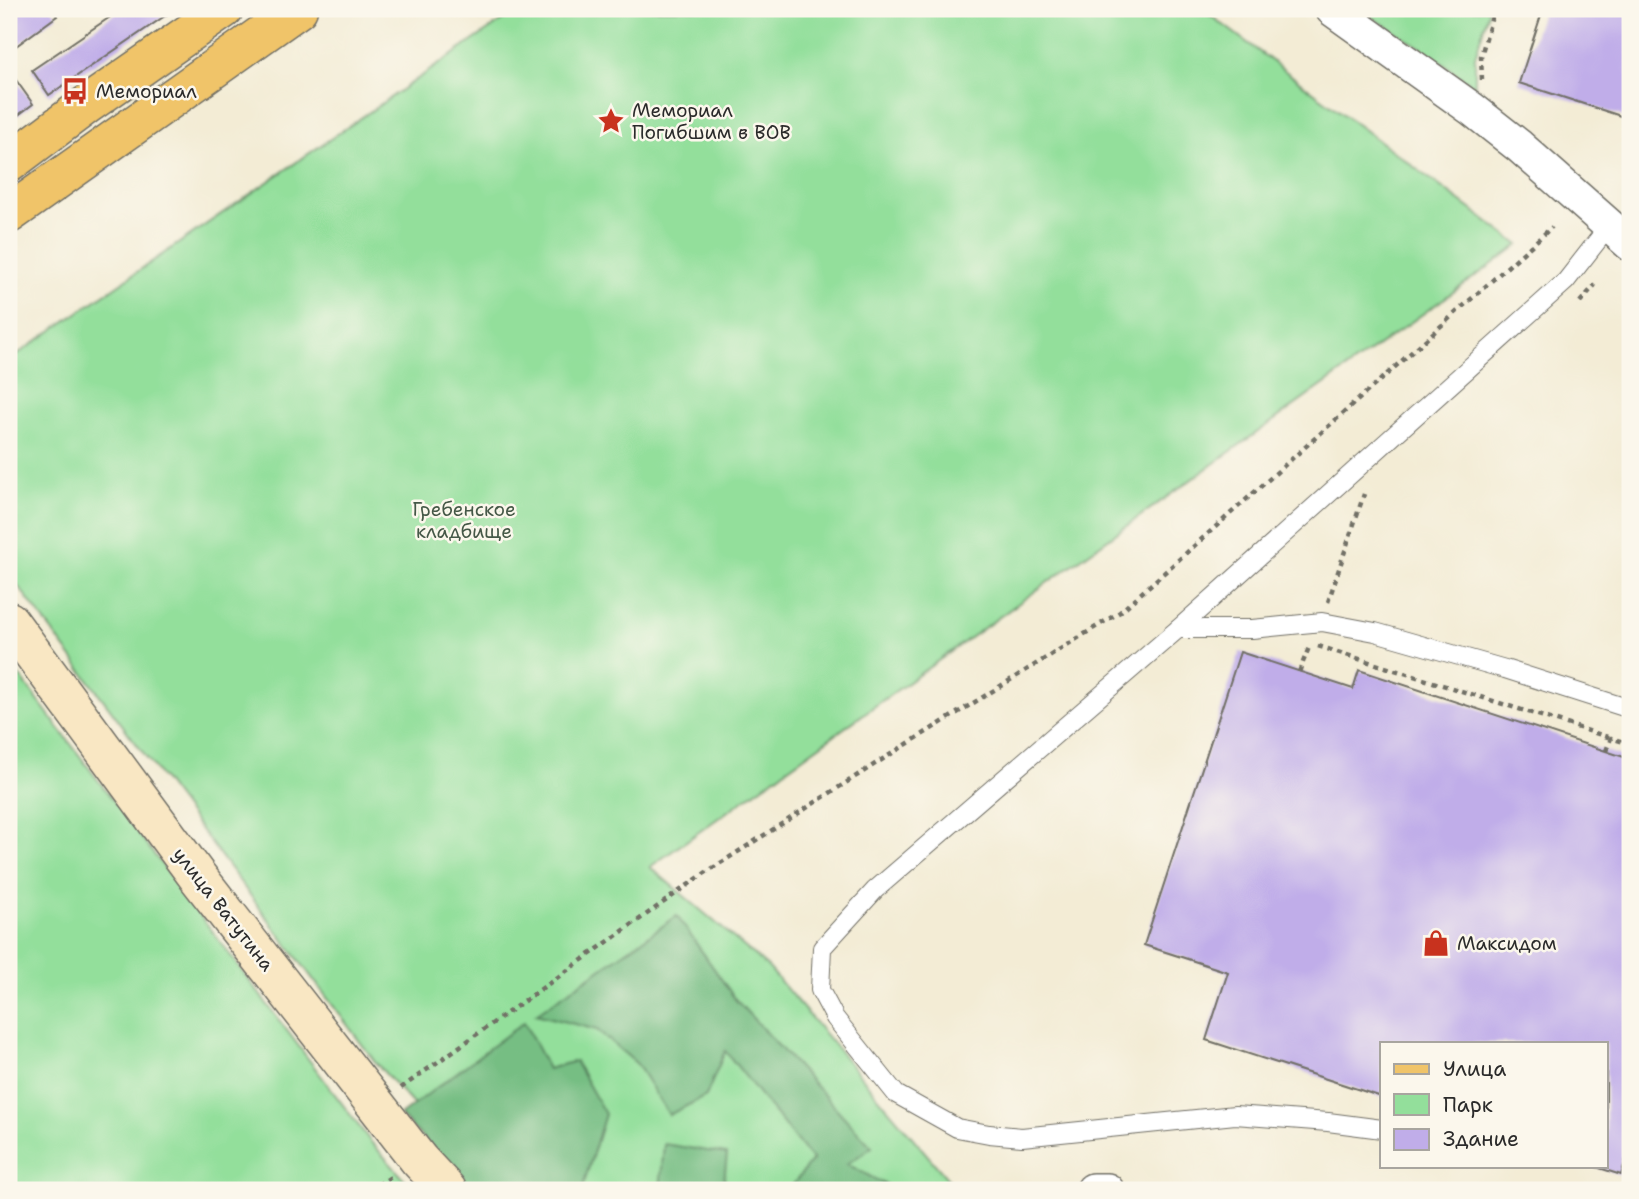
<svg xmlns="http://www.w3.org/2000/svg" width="1639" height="1199" font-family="'Shantell Sans',sans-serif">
	<rect width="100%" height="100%" fill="#fbf7ec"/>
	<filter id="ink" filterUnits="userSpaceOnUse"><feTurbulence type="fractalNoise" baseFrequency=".0143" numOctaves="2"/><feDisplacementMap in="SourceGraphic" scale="14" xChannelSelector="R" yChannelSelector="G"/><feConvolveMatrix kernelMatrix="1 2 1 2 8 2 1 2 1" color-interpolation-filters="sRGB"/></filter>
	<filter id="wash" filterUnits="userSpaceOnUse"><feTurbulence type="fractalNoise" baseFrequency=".00686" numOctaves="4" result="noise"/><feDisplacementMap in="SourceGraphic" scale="28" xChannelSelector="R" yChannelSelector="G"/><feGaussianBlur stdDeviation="1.57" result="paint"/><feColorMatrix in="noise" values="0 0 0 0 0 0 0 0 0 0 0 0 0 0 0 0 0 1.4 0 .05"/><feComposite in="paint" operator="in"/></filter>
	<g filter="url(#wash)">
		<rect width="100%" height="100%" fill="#f3ecd5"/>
		<g fill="#93df9b" stroke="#5f8563" stroke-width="2">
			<polygon points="519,9 1202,9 1519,245 650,867 769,968 957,1190 490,1190 376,1063 9,574 9,360"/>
			<polygon points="1358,9 1489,9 1475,57 1475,87 1423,49"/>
			<polygon points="9,662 371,1142 414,1190 9,1190"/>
		</g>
		<g fill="#76be83" stroke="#507457" stroke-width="2">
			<polygon points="677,916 736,1000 872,1147 847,1164 895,1190 789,1190 812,1160 725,1051 706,1096 669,1115 637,1064 597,1030 536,1014"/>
			<polygon points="524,1022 548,1069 575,1061 605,1114 582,1190 474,1190 400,1115"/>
			<polygon points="664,1144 727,1154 723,1190 660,1190"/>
		</g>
		<g id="blocks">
			<g fill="#c0ade9">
				<polygon points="9,9 52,9 57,16 16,46 9,35"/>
				<polygon points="122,9 175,9 49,95 32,70"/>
				<polygon points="1543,9 1630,9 1630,119 1519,83"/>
				<polygon points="16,80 33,104 9,122 9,85"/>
				<polygon points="1240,652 1353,689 1359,670 1630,759 1630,1146 1621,1175 1593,1166 1606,1166 1606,1043 1382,1043 1382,1097 1206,1040 1228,972 1144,945"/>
			</g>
		</g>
	</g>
	<g filter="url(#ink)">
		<use href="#blocks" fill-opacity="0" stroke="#716f66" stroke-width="2"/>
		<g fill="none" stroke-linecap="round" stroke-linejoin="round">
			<defs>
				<g id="lane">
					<polyline points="1178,629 1252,629 1322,622 1375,632 1505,669 1630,709"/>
					<polyline points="1382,1129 1328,1122 1235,1115 1022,1137 989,1134 957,1128 896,1094 835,1018 820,990 822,948 875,890 1178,629 1566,281 1609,226"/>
				</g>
				<g id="street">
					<polyline points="1332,9 1472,109 1519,146 1630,244"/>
					<polyline points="1093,1190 1107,1190"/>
				</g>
				<polyline id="secondary" points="9,621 197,876 419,1160 447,1190"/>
				<g id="primary">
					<polyline points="9,163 85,106 224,9"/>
					<polyline points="9,214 298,9"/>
				</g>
			</defs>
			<use href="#lane" stroke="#716f66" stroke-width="20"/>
			<use href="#street" stroke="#716f66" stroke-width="36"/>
			<use href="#secondary" stroke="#716f66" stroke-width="41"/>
			<use href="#primary" stroke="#716f66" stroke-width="41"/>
			<g stroke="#716f66" stroke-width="4.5" stroke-dasharray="5 5" stroke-linecap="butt">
				<polyline points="1482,80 1481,56 1494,9"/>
				<polyline points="1580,302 1595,285"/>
				<polyline points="1328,602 1364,494"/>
				<polyline points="1318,646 1611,738"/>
				<polyline points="1299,672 1310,645"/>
				<polyline points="1606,751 1611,738 1630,744"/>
				<polyline points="401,1088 705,873 883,759 1120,612 1552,227"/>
				<polyline points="369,1190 391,1177"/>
			</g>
			<use href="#lane" stroke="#fff" stroke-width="18"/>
			<use href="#street" stroke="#fff" stroke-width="33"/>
			<use href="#secondary" stroke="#f9e7c3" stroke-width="38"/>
			<use href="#primary" stroke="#f0c469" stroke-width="38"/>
		</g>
	</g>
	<defs>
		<symbol id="bus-bare" viewBox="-9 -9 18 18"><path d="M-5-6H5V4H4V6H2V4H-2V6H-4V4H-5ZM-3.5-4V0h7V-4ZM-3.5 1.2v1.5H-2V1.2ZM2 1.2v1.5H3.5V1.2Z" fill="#c8321e" stroke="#fbf7ec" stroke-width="2.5" paint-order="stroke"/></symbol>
		<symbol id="sight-bare" viewBox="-9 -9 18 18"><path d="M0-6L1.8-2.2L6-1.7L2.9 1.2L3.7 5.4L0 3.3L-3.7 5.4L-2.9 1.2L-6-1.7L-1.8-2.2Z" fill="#c8321e" stroke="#fbf7ec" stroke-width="2.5" paint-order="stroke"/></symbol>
		<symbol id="shop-bare" viewBox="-9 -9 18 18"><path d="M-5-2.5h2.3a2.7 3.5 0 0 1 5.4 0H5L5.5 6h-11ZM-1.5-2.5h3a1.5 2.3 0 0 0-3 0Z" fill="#c8321e" stroke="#fbf7ec" stroke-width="2.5" paint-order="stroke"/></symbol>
	</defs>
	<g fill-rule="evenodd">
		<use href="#bus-bare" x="56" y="72" width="38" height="38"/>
		<use href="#sight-bare" x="592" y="102" width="38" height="38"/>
		<use href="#shop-bare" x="1417" y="924" width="38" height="38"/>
	</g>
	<g text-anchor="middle" stroke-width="5" stroke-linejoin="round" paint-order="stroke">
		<g font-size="19" fill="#2b2b2b" stroke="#fbf7ec" text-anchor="start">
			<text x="96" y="98">Мемориал</text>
			<text x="632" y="117">Мемориал<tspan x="632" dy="22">Погибшим в ВОВ</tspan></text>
			<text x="1457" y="950">Максидом</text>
		</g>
		<g font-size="19" fill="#455847" stroke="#fbf7ec">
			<text x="464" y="516">Гребенское<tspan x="464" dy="22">кладбище</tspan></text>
		</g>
		<g font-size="19" fill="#2b2b2b" stroke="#fbf7ec">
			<text transform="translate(224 909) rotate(52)" y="7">улица Ватутина</text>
		</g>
	</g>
	<rect width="1639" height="1199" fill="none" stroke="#fbf7ec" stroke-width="35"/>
	<rect x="1380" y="1042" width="228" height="126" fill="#fbf7ec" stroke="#a8a59f" stroke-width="2"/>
	<rect x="1394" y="1064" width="35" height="10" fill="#f0c469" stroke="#a8a59f" stroke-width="2"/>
	<text x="1443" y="1076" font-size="21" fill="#2b2b2b">Улица</text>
	<rect x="1394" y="1094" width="35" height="21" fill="#93df9b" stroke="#a8a59f" stroke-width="2"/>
	<text x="1443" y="1112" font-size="21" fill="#2b2b2b">Парк</text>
	<rect x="1394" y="1129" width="35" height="21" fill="#c0ade9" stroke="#a8a59f" stroke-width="2"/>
	<text x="1443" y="1146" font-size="21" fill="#2b2b2b">Здание</text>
</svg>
